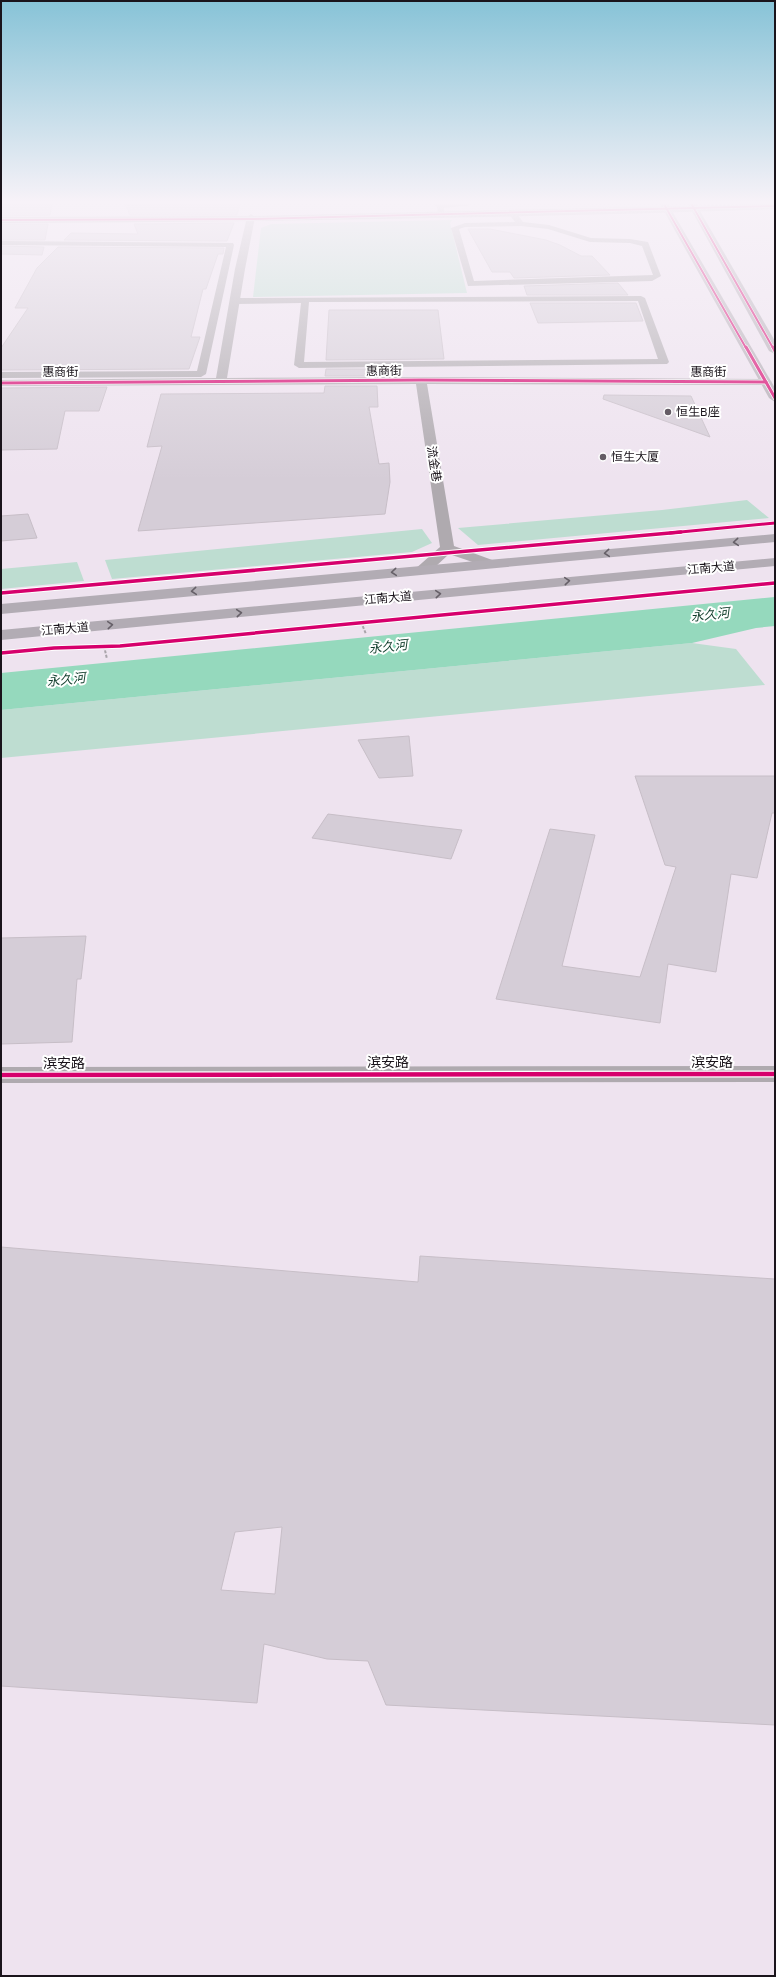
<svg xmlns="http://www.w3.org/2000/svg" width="776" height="1977" font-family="'Exo 2','Noto Sans SC',sans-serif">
	<rect width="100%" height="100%" fill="#eee3ef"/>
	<g fill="#beddd1">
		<polygon points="452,220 450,223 467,293 253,297 261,228 271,224"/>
		<polygon points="747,500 769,518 478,545 458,528 662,510"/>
		<polygon points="422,529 432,543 412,552 112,579 105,560"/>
		<polygon points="77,562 84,581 1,589 1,569"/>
		<polygon points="692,643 736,649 765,685 1,758 1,710"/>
	</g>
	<polygon fill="#95d9bd" points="775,597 775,626 756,628 692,643 1,710 1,673"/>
	<g fill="#d5cdd7" stroke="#c7bec7" fill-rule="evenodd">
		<polygon points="1,204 52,204 50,215 1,216"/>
		<polygon points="184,204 240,204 237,215 130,215 126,205"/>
		<polygon points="234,223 227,241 64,240 71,233 138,234 134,224"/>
		<polygon points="1,224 48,224 45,240 1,240"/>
		<polygon points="468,229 490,229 546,240 560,245 581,256 592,256 610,275 514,278 510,272 492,272"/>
		<polygon points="1,246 44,247 42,255 1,254"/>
		<polygon points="58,247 224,248 223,254 218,254 206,289 203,289 191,337 200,337 189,369 1,370 1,348 28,308 15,308 37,268"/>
		<polygon points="618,283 628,295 527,295 524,286"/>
		<polygon points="530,303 636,303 643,321 538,323"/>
		<polygon points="329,310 438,310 444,359 326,360"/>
		<polygon points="326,369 377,369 377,376 325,376"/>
		<polygon points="325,386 377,386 378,407 369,407 379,464 389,463 390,482 385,514 138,531 162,446 147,447 161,394 324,393"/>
		<polygon points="107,387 99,411 65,411 57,449 1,450 1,388"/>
		<polygon points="604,395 691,396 710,437 603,399"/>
		<polygon points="28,514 37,538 1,541 1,516"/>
		<polygon points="409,736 413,776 379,778 358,740"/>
		<polygon points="635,776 775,776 775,813 772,813 757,878 731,874 716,972 668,964 660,1023 496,999 550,829 595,835 562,966 640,977 676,867 665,865"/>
		<polygon points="328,814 426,826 462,830 451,859 312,838"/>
		<polygon points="86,936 81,979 77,979 72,1042 1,1044 1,938"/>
		<path d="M1,1247L418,1282L420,1256L775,1279V1725L386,1705L368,1661L327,1659L264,1644L257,1703L1,1686ZM282,1527L275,1594L221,1590L235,1532Z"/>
	</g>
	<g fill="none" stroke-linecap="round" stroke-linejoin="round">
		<g stroke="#a9a4aa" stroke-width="2" stroke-dasharray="3 1.5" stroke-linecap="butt">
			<polyline points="361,622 366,634"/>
			<polyline points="104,646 107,659"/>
		</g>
		<g fill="#afaaaf" fill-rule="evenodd">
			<polygon points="444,204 470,204 466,206 441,208 437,206"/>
			<path d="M509,211H515L523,222L549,225L591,238L630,239L648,242L661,276L652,281L468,286L451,228L465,223L515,222L508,213ZM521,226L548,229L590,242L630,243L642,246L653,275L474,281L459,229L465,227Z"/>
			<polygon points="1,241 233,243 234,245 206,374 201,377 1,378 1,372 197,371 226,247 1,245"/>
			<path d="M641,296L645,298L669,362L667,364L299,368L294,365L301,303L235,304L231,301L235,298ZM638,301L658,359L304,362L309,302Z"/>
		</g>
		<g fill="#afaaaf" fill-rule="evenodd">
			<polygon points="434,204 444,204 444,214 438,214 437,207"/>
			<path d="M251,214L255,217L245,269L227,378L421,377L766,379L772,382L766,385L427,384L454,546L495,561L497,564L495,567L490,568L449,554C440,562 429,576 416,573L414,570L440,547L416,384L1,386V380L216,378L235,269L247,217Z"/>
		</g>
		<polygon fill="#afaaaf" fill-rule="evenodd" points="775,1066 775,1082 1,1083 1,1067"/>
		<path fill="#afa9af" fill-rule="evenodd" d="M775,204V209C517,218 259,222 1,223V217L251,216Z"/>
		<g fill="#b2acb4" fill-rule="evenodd">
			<polygon points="660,204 668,204 775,388 775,402 769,398"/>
			<polygon points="688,204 696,204 775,341 775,354 769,351"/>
			<polygon points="775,534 775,542 1,614 1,604"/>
			<polygon points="775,558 775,566 1,640 1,630"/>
		</g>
		<defs>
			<g id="cycleway-far3">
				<polyline points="692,205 773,348"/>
				<polyline points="665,206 746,348"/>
				<polyline points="1,220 251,219 775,206"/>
			</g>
			<g id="cycleway-far2">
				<polyline points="746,347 775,398"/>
				<polyline points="773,347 775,351"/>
				<polyline points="1,383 421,380 766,382"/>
				<polyline points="670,533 775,523"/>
			</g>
			<g id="cycleway-far1">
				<polyline points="1,593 681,532"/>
				<polyline points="1,653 54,648 120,646 775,583"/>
			</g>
			<polyline id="cycleway" points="1,1075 775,1074"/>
		</defs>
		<use href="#cycleway-far3" stroke="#fff" stroke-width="3"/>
		<use href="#cycleway-far2" stroke="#fff" stroke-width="4.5"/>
		<use href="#cycleway-far1" stroke="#fff" stroke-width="5.5"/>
		<use href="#cycleway" stroke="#fff" stroke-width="7"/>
		<use href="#cycleway-far3" stroke="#d6006c" stroke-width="2"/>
		<use href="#cycleway-far2" stroke="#d6006c" stroke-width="3"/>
		<use href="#cycleway-far1" stroke="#d6006c" stroke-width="3.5"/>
		<use href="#cycleway" stroke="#d6006c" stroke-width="4.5"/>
	</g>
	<defs><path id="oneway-chevron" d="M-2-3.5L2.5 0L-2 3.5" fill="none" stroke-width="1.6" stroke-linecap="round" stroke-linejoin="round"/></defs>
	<g stroke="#666068">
		<use href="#oneway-chevron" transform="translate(736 542) rotate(175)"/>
		<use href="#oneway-chevron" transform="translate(607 553) rotate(175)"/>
		<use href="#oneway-chevron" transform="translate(394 572) rotate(175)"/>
		<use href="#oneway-chevron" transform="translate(567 581) rotate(-5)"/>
		<use href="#oneway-chevron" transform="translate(194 591) rotate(175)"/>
		<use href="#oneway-chevron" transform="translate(438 594) rotate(-5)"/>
		<use href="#oneway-chevron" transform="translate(239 613) rotate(-5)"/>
		<use href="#oneway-chevron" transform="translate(110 625) rotate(-5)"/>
	</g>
	<linearGradient id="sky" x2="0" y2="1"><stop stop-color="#87c3d7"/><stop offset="0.42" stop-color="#f7f2f8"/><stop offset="1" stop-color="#f7f2f8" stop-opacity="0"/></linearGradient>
	<rect width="776" height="480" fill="url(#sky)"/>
	<g fill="#645c65" stroke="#fff" stroke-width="1.5">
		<circle cx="668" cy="412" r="4"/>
		<circle cx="603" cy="457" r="4"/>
	</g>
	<g text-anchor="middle" stroke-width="4" stroke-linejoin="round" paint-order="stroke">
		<g font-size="12" fill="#1a141b" stroke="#fff">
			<text transform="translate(384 371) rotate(-1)" y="4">惠商街</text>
			<text x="60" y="376">惠商街</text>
			<text x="708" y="376">惠商街</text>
			<text transform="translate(434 464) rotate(81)" y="4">流金巷</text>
			<text transform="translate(711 568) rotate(-5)" y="4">江南大道</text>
			<text transform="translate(388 598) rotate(-5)" y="4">江南大道</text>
			<text transform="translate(65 629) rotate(-5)" y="4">江南大道</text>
		</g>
		<g font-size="12" fill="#1a141b" stroke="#fff" text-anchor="start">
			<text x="676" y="416">恒生B座</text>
			<text x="611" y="461">恒生大厦</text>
		</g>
		<g font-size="13" font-style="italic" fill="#0e3b29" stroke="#fff">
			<text transform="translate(710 614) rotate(-6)" y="5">永久河</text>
			<text transform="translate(388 646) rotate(-6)" y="5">永久河</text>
			<text transform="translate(66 679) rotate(-6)" y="5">永久河</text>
		</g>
		<g font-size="14" fill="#1a141b" stroke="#fff">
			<text x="388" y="1067">滨安路</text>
			<text x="712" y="1067">滨安路</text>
			<text x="64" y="1068">滨安路</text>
		</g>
	</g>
	<rect width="776" height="1977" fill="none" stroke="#1a141b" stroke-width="4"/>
</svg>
